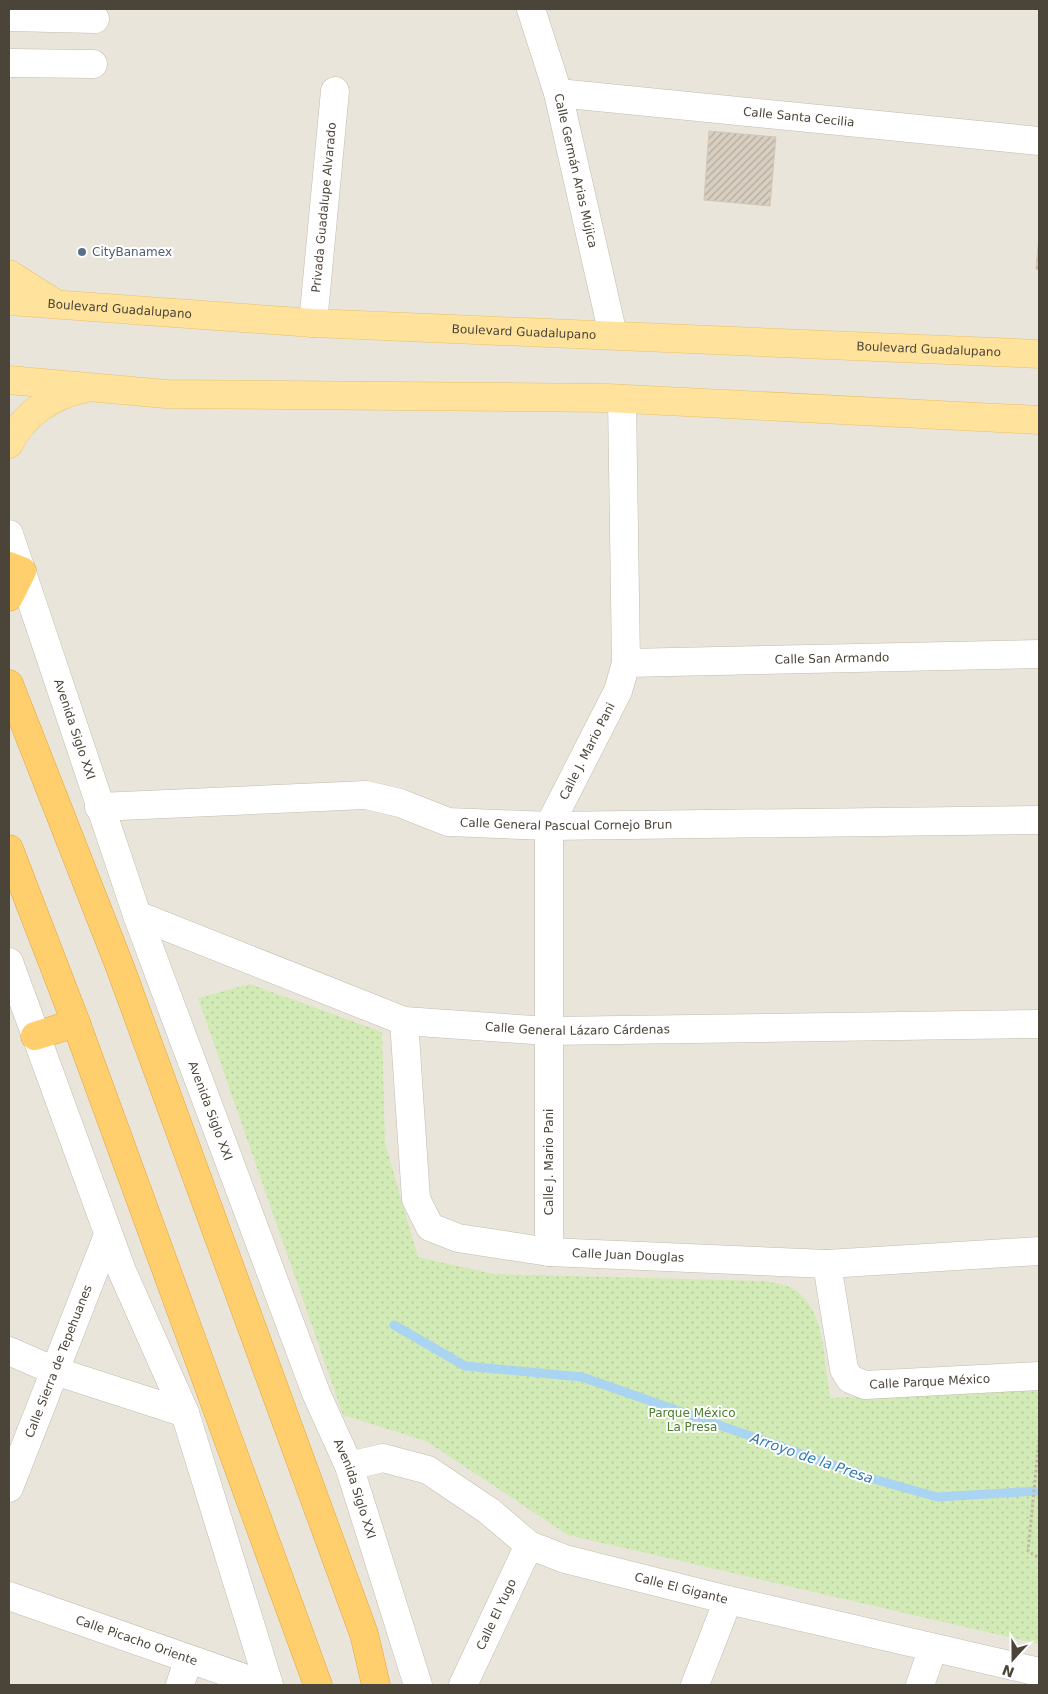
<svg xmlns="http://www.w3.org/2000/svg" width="1048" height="1694" font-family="'DejaVu Sans',sans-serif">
	<defs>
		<pattern id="park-dots" width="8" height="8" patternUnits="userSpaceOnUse" patternTransform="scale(1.25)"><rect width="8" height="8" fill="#d2eab5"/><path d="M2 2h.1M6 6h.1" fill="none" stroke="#b6ca9c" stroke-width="1.8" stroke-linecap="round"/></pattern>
		<pattern id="building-hatch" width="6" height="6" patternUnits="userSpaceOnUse" patternTransform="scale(1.25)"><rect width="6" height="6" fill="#d8cfc1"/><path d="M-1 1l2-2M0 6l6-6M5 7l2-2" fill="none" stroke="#b1aa9e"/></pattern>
	</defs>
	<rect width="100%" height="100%" fill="#f6f3ec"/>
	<rect fill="#eae5da" x="9" y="9" width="1030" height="1676"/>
	<path fill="url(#park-dots)" d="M250,984L382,1032L385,1143L418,1257L493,1274L765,1281C773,1283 785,1284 792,1288C828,1310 822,1361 831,1398L1039,1389V1644L568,1535L426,1441L343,1415L198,998Z"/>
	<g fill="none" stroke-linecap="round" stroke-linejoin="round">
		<polyline stroke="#a9d4f2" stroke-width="9" points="394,1325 465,1366 582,1377 870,1478 937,1497 1039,1491"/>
	</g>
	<g fill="url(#building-hatch)" stroke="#d3c7b4">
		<polygon points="709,131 776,137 770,206 704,200"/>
		<polygon points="1039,236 1039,270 1036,269"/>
	</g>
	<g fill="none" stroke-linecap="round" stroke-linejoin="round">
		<defs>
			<g id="minor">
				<path id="s1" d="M531,9L558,93L613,335"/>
				<polyline points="9,17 95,19"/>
				<polyline points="9,63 93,64"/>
				<path id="s2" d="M558,93L1039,141"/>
				<path id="s3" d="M313,323L335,91"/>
				<path id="s4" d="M9,534L137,915L316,1393L349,1466L418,1685"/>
				<path id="s5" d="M626,663L1039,654"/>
				<path id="s6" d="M99,807L366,795L400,803L448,822L549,826L1039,820"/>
				<path id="s7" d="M137,915L404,1021L548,1031L1039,1024"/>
				<polyline points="9,962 122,1271 185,1413 269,1685"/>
				<path id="s8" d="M404,1021L416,1199L430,1227L458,1238L549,1252L827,1264L1039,1251"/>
				<path id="s9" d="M549,1252V826L618,691L626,663L622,399"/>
				<path id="s10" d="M827,1264L844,1369L850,1379L865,1385L1039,1376"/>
				<polyline points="9,1351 55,1371 185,1413"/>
				<path id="s11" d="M349,1466L383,1458L428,1470L489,1511L529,1545L565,1559L728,1600L1039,1672"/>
				<path id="s12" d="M9,1488L108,1235"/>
				<path id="s13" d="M9,1596L264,1685"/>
				<polyline points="180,1685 188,1660"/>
				<path id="s14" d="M463,1685L529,1545"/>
				<polyline points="695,1685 728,1600"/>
				<polyline points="920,1685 933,1648"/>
			</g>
			<g id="major">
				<polyline points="9,274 53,302"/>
				<path id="s15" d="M9,301L313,323L1039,354"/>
				<polyline points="9,380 166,394 607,398 1039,420"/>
				<path d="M9,444C23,415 52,395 83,389"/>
			</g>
			<g id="highway">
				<polyline points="9,566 22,571 9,597"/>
				<polyline points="9,684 120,967 364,1634 376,1685"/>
				<polyline points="9,849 76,1023 318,1685"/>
				<polyline points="35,1036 76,1023"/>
			</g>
		</defs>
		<use href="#minor" stroke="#c2bbae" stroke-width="29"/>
		<use href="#major" stroke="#e6c16a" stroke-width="29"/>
		<use href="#highway" stroke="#e0a43c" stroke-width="29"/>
		<polyline stroke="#c4b79f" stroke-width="3" stroke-dasharray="2.5 2.5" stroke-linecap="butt" points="1039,1440 1028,1551 1039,1558"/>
		<use href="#minor" stroke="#fff" stroke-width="28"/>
		<use href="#major" stroke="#ffe39c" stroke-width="28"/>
		<use href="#highway" stroke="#ffcf6e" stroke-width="28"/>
	</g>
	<circle fill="#5c6f8a" stroke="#fff" stroke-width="2" cx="82" cy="252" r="5"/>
	<g text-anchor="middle" stroke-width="4" stroke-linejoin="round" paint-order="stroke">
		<g font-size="12" fill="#4b4439" stroke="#fff">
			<text dy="4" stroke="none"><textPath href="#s2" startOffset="242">Calle Santa Cecilia</textPath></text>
			<text dy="4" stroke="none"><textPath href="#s1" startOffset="168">Calle Germán Arias Mújica</textPath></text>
			<text dy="4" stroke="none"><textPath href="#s3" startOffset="116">Privada Guadalupe Alvarado</textPath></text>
			<text dy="4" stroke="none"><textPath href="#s15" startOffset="111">Boulevard Guadalupano</textPath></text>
			<text dy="4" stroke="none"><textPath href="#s15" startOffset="516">Boulevard Guadalupano</textPath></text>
			<text dy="4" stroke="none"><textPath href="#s15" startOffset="921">Boulevard Guadalupano</textPath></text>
			<text dy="4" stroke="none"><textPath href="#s5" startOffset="206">Calle San Armando</textPath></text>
			<text dy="4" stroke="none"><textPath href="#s4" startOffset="206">Avenida Siglo XXI</textPath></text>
			<text dy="4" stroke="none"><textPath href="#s9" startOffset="510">Calle J. Mario Pani</textPath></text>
			<text dy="4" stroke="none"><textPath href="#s6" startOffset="472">Calle General Pascual Cornejo Brun</textPath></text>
			<text dy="4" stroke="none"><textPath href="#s7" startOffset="461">Calle General Lázaro Cárdenas</textPath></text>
			<text dy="4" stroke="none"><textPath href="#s4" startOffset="611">Avenida Siglo XXI</textPath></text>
			<text transform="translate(549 1162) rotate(-90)" y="4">Calle J. Mario Pani</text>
			<text dy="4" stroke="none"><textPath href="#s8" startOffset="411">Calle Juan Douglas</textPath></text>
			<text dy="4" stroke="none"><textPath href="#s12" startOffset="136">Calle Sierra de Tepehuanes</textPath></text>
			<text dy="4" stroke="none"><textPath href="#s10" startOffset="199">Calle Parque México</textPath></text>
			<text dy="4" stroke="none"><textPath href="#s4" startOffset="1016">Avenida Siglo XXI</textPath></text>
			<text dy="4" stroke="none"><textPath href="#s11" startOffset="366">Calle El Gigante</textPath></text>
			<text dy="4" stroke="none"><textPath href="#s14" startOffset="78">Calle El Yugo</textPath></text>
			<text dy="4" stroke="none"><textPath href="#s13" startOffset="135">Calle Picacho Oriente</textPath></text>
		</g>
		<g font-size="12" fill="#4e5e75" stroke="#fff" text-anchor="start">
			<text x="92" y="256">CityBanamex</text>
		</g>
		<g font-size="12" fill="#4a7f2a" stroke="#fff">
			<text x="692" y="1417">Parque México<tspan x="692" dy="14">La Presa</tspan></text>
		</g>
		<g font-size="14" font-style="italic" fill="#2e7ab2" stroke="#fff">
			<text transform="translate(812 1458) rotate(19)" y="5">Arroyo de la Presa</text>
		</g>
	</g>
	<rect width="1048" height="1694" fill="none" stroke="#4b4439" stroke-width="20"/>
	<g transform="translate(1013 1659) rotate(201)" stroke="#ffffff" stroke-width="4" paint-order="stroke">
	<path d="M0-4L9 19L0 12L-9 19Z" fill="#4b4439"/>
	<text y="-8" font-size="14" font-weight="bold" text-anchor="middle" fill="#4b4439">N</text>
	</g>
</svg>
